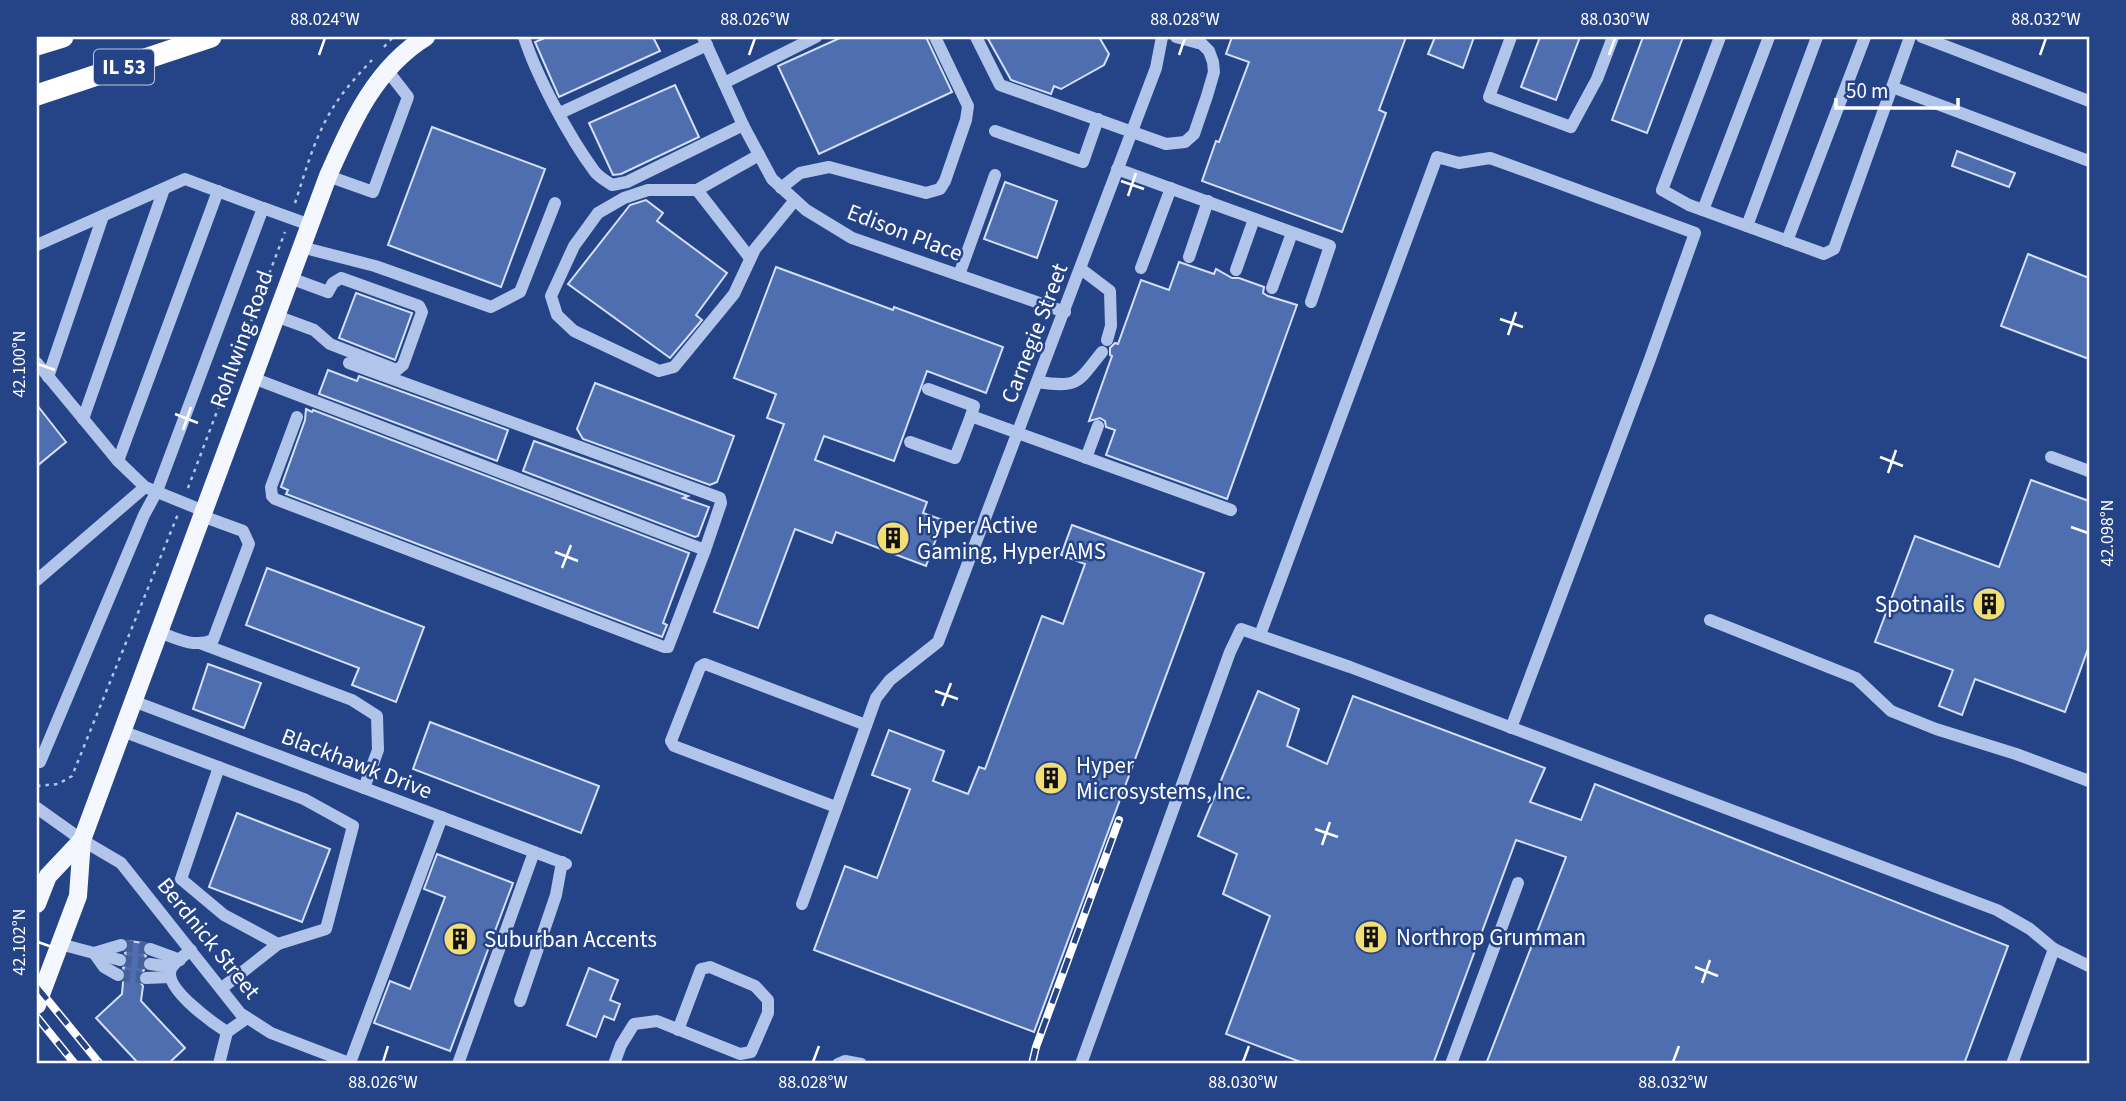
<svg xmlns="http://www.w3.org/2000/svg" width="2126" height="1101" font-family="'Source Sans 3',sans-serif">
	<rect width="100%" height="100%" fill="#254488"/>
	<g fill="#4e6eb0" stroke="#d5e0f7" stroke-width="2">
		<polygon points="547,37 653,37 660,51 559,97 535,42"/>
		<polygon points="842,37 926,37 952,92 819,154 778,66"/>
		<polygon points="987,37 1099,37 1109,54 1104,65 1061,89 1054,86 1051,94 1011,80"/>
		<polygon points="1232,37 1406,37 1379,110 1386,113 1342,232 1202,181 1216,141 1219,142 1249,62 1226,54"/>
		<polygon points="1435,37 1474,37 1463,68 1428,54"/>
		<polygon points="1540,37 1580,37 1556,100 1521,87"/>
		<polygon points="1643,37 1683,37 1647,133 1612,120"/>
		<polygon points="675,85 699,137 621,174 613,175 589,123"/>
		<polygon points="432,127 545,169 501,287 388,245"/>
		<polygon points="1957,151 2015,173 2009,187 1952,166"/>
		<polygon points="1005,182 1057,201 1037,258 984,239"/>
		<polygon points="646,200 663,213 657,221 727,273 696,315 702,320 670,358 568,284 630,205"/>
		<polygon points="2028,254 2089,278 2089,359 2001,326"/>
		<polygon points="1179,262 1214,274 1216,269 1232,278 1239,278 1264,287 1263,293 1268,296 1297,305 1227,499 1106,455 1115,430 1106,427 1105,421 1100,418 1089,421 1112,356 1110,355 1110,348 1115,343 1118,344 1141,280 1169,290"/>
		<polygon points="776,267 893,310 894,307 1003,347 986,393 927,371 894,461 824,436 815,460 927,502 923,513 943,520 926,566 836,532 832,543 795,529 758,628 714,612 784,424 767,418 776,394 734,378"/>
		<polygon points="356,293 412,313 395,360 339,338"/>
		<polygon points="328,370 357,381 359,376 508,430 497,461 319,394"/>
		<polygon points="595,383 734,436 717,482 710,485 583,439 577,429"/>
		<polygon points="37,405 66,442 37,466"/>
		<polygon points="306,409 312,412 313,410 689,553 663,623 667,625 662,637 286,494 288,490 281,487 305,420"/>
		<polygon points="534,441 688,496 683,498 709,507 698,536 695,537 523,471"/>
		<polygon points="2031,480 2089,501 2089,646 2065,712 1975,679 1962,715 1939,706 1953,670 1875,642 1915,536 1999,567"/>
		<polygon points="1072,525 1204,573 1034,1032 814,950 845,866 877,878 910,789 872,775 889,730 944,751 933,781 968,794 979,767 985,769 1042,616 1063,624 1085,564 1061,555"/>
		<polygon points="267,568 424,627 396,702 352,685 359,668 246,625"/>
		<polygon points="208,664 261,683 244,728 193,709"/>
		<polygon points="1258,691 1299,709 1287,746 1327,764 1353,696 1545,768 1530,802 1581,820 1595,784 2008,946 1964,1064 1486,1064 1566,857 1516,840 1433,1064 1306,1064 1226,1034 1270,916 1223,894 1237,854 1198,836"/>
		<polygon points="430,722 599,786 581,833 413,769"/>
		<polygon points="237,813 330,849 302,922 209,887"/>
		<polygon points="437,854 513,883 450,1051 374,1023 390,981 410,989 445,897 424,889"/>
		<polygon points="129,941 144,943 141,950 146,956 141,963 144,970 137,978 143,986 141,1001 185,1048 168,1064 139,1064 96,1018 122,994 123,982 127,976 123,968 129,962 125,953 129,948"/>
		<polygon points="589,968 618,980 610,1000 620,1004 614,1020 604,1016 596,1037 567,1025"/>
	</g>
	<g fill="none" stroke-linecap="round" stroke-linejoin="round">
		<g stroke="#46609a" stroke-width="12" stroke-dasharray="12 6" stroke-linecap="butt">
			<polyline points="121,945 150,949"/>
			<polyline points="120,960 150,964"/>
			<polyline points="118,975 146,978"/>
		</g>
		<g stroke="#b1c4e9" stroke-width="2.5" stroke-dasharray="3.5 5" stroke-linecap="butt">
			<polyline points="384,47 393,37"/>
			<path d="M295,203C305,173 314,139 331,111C342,92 357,76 372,60"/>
			<polyline points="188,488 285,232"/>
			<polyline points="37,786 58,784 72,776 178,514"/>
		</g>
		<g stroke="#b1c4e9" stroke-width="12">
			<path d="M524,37C537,77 569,137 595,172C599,177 606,181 612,185L627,182L743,125"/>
			<polyline points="703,37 743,125 772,179 806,210 852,238 1065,312"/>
			<polyline points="976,37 1000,85 1166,144 1185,142 1194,134 1207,96 1214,72 1213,62 1209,51 1202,44 1176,37"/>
			<polyline points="1511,37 1489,97 1571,127 1597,79 1613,37"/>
			<polyline points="1720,37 1662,190 1689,205 1824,254 1834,249 1910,37"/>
			<polyline points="1922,37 2089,101"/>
			<polyline points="724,83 816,37"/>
			<polyline points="1892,87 2089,161"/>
			<polyline points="560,113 707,45"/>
			<polyline points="995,131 1083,162 1098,119"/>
			<polyline points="759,155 697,190 648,190 624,198 598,213 574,246 551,296 557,315 574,331 659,371 674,367 734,294 755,249 795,200"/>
			<polyline points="1117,169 1330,246 1311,302"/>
			<polyline points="328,176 373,192 408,97 387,70"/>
			<polyline points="781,188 800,173 829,167 926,193 940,189 945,181 966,120 968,106 935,37"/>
			<polyline points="697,190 750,258"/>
			<polyline points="1703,210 1769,37"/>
			<polyline points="1747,226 1817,37"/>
			<polyline points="1787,241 1865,37"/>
			<polyline points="37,245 185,179 263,208"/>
			<polyline points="301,247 375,266 491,307 520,292 555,203"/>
			<polyline points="1189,257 1208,201"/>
			<polyline points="1141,268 1171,188"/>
			<polyline points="1081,269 1110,291 1111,326 1107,340"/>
			<polyline points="1236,270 1254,219"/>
			<polyline points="959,275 995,175"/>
			<polyline points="1272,288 1292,233"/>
			<polyline points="276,316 314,330 330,344 397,370 403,365 422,312 419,306 341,278 333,283 328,292 290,278"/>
			<polyline points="37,363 118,461 145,487"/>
			<polyline points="349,363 720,498 721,503 705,550"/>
			<polyline points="48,377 103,216"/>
			<polyline points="253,378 705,550 668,647 664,647 275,499 272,496 271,487 297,417"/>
			<path d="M1038,382C1079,388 1077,383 1102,352"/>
			<polyline points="928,389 974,406 971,416 1231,510"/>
			<polyline points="83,419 164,189"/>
			<polyline points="910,442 955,458 971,416"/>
			<polyline points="2051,457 2089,471"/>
			<polyline points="1086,458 1098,426"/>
			<polyline points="118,461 218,191"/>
			<polyline points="37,580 145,487 204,511"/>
			<polyline points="1710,620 1856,678 1891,711 1936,729 2016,754 2089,781"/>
			<path d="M159,632C177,639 194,648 213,640L249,544L243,531L202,516"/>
			<polyline points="1260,635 1437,157 1459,163 1490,158 1695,233 1650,359 1511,728"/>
			<polyline points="202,644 352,700 377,716 378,750 364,788"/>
			<polyline points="133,701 566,864"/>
			<polyline points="122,731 304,799 353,826 326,929 278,944 224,915 181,879 219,767"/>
			<polyline points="37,760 40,762 144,515 157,491 263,208 310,225"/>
			<polyline points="836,807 674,746 671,741 700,667 705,664 866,725"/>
			<polyline points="37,808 82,840 121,863 240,1013 271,1033 352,1064"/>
			<polyline points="802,904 876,698 890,680 938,642 1156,68 1162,37"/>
			<polyline points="60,944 120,960"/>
			<polyline points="150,949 180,960"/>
			<path d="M191,950C185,955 174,962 171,969C163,988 213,1023 227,1032L247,1018"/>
			<polyline points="150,964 171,967"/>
			<polyline points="118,975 104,967 94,953 121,945"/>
			<polyline points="146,978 170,977"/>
			<polyline points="222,988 278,944"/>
			<polyline points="520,1001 556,895 562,862"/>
			<polyline points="350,1063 442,817"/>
			<polyline points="219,1064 227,1032"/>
			<polyline points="458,1064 534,852"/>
			<polyline points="614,1064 621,1045 634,1024 657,1021 740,1054 751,1052 768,1013 768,1000 755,986 710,967 701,969 678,1030"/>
			<polyline points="838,1064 845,1061 861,1064"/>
			<polyline points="1081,1064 1230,652 1241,629 1350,667 1997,910 2030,929 2054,949 2089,966"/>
			<polyline points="1451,1064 1518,883"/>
			<polyline points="2012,1064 2054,949"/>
		</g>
		<g stroke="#f4f7fe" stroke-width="18">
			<polyline points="37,904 48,876 82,840"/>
			<path d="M37,1005L78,896L82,840L328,176C351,124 375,68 426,37"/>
		</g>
		<g stroke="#fff" stroke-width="21">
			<polyline points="37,45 63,37"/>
			<polyline points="37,95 211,37"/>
		</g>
		<defs>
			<g id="rail">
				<polyline points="37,987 100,1064"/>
				<polyline points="37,1017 75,1064"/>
				<polyline points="1032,1064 1036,1047 1119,820"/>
			</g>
		</defs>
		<use href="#rail" stroke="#fff" stroke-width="8"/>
		<use href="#rail" stroke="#254488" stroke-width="5" stroke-dasharray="16" stroke-linecap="butt"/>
	</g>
	<path fill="none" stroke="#fff" stroke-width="2.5" d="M319,55L325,38M749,55L755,38M1179,55L1185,38M1609,55L1615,38M2040,55L2046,38M1121,181L1144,189M1128,196L1136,173M1500,319L1523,327M1508,335L1516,312M38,364L55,370M175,414L198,423M183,430L191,407M1880,457L1903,466M1888,473L1896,450M2071,527L2088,533M555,552L578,561M562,568L571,545M935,691L958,699M942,706L951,683M1315,829L1338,837M1322,845L1330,822M38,942L55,948M1695,967L1718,976M1702,983L1710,960M383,1062L388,1046M813,1062L819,1046M1243,1062L1249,1046M1673,1062L1679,1046"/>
	<defs>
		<symbol id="building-disc" viewBox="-11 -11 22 22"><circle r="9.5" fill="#f3de76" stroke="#254488"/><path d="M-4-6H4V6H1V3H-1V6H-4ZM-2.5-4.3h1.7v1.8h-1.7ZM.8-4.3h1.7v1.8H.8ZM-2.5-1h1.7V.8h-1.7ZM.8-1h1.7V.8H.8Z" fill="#111"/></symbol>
	</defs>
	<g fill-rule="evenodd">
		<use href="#building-disc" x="874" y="519" width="38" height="38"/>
		<use href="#building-disc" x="1970" y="585" width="38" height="38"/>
		<use href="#building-disc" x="1032" y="759" width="38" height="38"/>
		<use href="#building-disc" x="1352" y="918" width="38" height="38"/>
		<use href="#building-disc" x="441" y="920" width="38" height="38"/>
	</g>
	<g text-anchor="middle" stroke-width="5" stroke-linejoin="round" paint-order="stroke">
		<rect fill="#254488" stroke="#bec7db" stroke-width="2" x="94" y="49.5" width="60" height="35" rx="5"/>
		<g font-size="21" font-weight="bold" fill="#fff">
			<text x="124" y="74">IL 53</text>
		</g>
		<g font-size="23" fill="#fff" stroke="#254488">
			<text transform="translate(905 232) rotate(21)" y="8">Edison Place</text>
			<text transform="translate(1034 333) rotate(-69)" y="8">Carnegie Street</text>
			<text transform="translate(241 339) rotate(-70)" y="8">Rohlwing Road</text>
			<text transform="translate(357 763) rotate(21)" y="8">Blackhawk Drive</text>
			<text transform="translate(209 938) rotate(51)" y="8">Berdnick Street</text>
		</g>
		<g font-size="23" fill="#fff" stroke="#254488" text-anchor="start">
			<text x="917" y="533">Hyper Active<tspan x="917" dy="26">Gaming, Hyper AMS</tspan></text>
			<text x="1965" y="612" text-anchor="end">Spotnails</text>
			<text x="1076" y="773">Hyper<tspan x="1076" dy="26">Microsystems, Inc.</tspan></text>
			<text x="1396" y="945">Northrop Grumman</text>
			<text x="484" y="947">Suburban Accents</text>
		</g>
	</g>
	<rect width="2126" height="1101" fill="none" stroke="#254488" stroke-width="77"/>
	<path d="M1836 98v10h122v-10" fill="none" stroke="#ffffff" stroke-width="3.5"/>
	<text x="1846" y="98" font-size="21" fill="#ffffff" stroke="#254488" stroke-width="5" paint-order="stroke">50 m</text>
	<rect x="38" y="38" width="2050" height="1024" fill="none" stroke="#fff" stroke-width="2.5"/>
	<g font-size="18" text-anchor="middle" fill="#fff">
		<text x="325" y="25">88.024°W</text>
		<text x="755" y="25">88.026°W</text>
		<text x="1185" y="25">88.028°W</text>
		<text x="1615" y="25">88.030°W</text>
		<text x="2046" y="25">88.032°W</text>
		<text transform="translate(19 364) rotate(-90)" y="6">42.100°N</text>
		<text transform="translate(2107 533) rotate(-90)" y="6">42.098°N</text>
		<text transform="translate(19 942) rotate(-90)" y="6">42.102°N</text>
		<text x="383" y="1088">88.026°W</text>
		<text x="813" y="1088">88.028°W</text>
		<text x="1243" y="1088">88.030°W</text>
		<text x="1673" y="1088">88.032°W</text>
	</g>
</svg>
